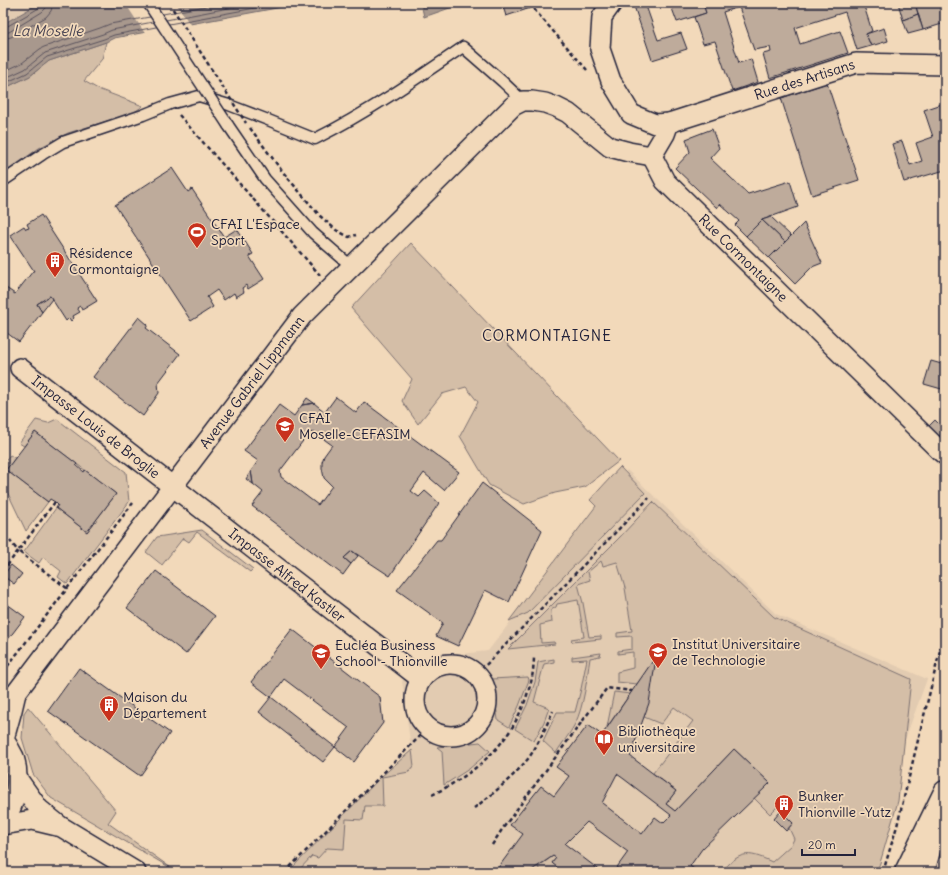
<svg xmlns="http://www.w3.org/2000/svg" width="948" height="875" font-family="Delius,sans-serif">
	<rect width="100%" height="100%" fill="#f2d9ba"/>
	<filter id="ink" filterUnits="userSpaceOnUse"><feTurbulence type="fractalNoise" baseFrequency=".025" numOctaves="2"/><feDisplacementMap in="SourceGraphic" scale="8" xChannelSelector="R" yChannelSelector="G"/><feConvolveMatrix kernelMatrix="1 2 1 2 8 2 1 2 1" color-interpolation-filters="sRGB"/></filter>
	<g filter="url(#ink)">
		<g fill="#e2cbb1">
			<polygon points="3,3 40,3 3,24"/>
			<polygon points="627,470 776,614 927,679 857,872 289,872 411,749 402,681 424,658 488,651"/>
		</g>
		<g fill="#d4bea7" stroke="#7b7071">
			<polygon points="106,42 102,59 84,81 98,89 143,106 133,113 68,133 39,148 3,174 3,89 30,76 49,61"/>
			<polygon points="411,243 619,461 585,487 555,493 524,504 489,485 460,436 478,402 466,387 442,394 418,424 402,401 412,379 351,308"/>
			<polygon points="57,419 126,472 129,502 67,584 58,577 61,571 43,557 39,563 24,552 56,508 87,532 116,494 35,432 24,446 19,443 36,420 48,423"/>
			<polygon points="10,455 15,458 6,470 48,502 26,531 3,483 3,464"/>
			<polygon points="620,467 645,493 528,613 509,621 596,506 590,500"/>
			<path d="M653,502L774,617L911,679L898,801L880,863L876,872H721C740,852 746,850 772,862L791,845L794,839L789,828L793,823L777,807L770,814L754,798L770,783L734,749L675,811L666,804L676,791L653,773L693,721L674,707L661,724L644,717L645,673L637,684L617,682V672L633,668V652L618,654V651L632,649V636L617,637V633L632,631L625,588L617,562L603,566L601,561L588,572L590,580L578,584L583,603L589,637L601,636V639L572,642L571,639L584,637L578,600L557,604L556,607L551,610L552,622L540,625L541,643L554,642L555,644L508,649L619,538Z"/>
			<polygon points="202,530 253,569 250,572 197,532 189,542 183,538 162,565 146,552 157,537"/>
			<path d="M601,653L600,656L590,658C587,678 584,706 575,724C570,734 562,743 556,753L543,741L557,712H575L581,689L587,659L572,660V657Z"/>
			<polygon points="554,659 554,662 544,664 534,702 549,708 544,722 534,741 515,729 527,705 535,682 538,662"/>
			<polygon points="528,677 529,680 519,706 509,727 498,720 492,679"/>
			<polygon points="614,692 630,694 607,727"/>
			<polygon points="28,707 116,811 108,823 174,870 51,798 33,774 22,738 24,713"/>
			<polygon points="480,742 490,751 469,769 444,785 442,751 437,747"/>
			<polygon points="412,750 414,766 409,772 382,777 383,806 365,806 363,820 346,819 344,849 327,848 318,858 312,856 299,870 304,872 288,872 382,776"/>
			<polygon points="553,856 556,858 552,863 563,872 541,872 538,867"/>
		</g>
		<g fill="#a8988d" stroke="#72696c">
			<polygon points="40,3 304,3 114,38 106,42 49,61 30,76 3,89 3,24"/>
			<polygon points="421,3 464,3 424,17"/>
		</g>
		<polygon fill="#f2d9ba" points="125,3 176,3 191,26 146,35"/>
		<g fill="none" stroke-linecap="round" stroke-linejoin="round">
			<g stroke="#58515c" stroke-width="1">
				<polyline points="163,14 222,3"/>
				<polyline points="166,20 255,3"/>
				<polyline points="169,24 282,3"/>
				<polyline points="3,28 6,27 39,8 41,6 41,3"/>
				<polyline points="3,33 9,32 42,12 46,8 46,3"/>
				<polyline points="3,39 11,37 46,17 51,11 53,3"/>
				<polyline points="3,72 22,63 40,49 44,47 100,28 110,24 150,17"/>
				<polyline points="3,79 25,69 45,53 103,34 112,30 153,22"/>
				<polyline points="3,84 27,73 47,57 104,39 114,35 156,27"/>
			</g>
		</g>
		<g fill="#beab9b" stroke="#22223b" fill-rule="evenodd">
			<polygon points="502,3 546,3 506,16"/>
			<polygon points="633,3 645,3 658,40 681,33 687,49 652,60"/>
			<polygon points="670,3 703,3 706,13 677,22"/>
			<polygon points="703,3 863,3 872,31 866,34 871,46 857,50 845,12 795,28 800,44 840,31 848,53 770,78 763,54 771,52 770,47 754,50 739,7 723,12 739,63 751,59 758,82 732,91 715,41 703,44 694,17 706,13"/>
			<polygon points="898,3 915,3 918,14 903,20"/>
			<polygon points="915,3 945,3 945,23 923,30"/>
			<polygon points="918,14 923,30 908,34 903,20"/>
			<polygon points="884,28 888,41 871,46 866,34"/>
			<polygon points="827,83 859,180 812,195 781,98"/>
			<polygon points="945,103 945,170 904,182 892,144 902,141 910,165 922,161 916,143 933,137 924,110"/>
			<polygon points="712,129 719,148 710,158 748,194 790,181 798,207 762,220 746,236 735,225 739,221 720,204 717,208 675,168 690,152 686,139"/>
			<polygon points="172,168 188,192 192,189 224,237 237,229 253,254 249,256 264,279 248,289 246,285 242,288 244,292 236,297 234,293 224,300 217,290 207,297 213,307 191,321 115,205"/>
			<polygon points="41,215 97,301 82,310 80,306 77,308 80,312 73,316 74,318 71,321 69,318 66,321 50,296 37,304 42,312 19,342 3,330 3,286 15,294 33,271 34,271 10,235 24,226 26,229 29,228 27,224"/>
			<polygon points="771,217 791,236 785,242 762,220"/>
			<polygon points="762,220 785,242 769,258 746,236"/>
			<polygon points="804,223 822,263 812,267 795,284 769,258"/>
			<polygon points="50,296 52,299 42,312 37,304"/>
			<polygon points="139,317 148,325 146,328 180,354 158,383 159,393 143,416 93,377"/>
			<polygon points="931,361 945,365 945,390 924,384"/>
			<path d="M336,397L356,413L364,402L459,472L444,490L424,473L411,491L419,497L425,491L439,503L390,576L352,551L344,558L351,564L343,575L252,506L263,492L253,484L251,471L258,461L244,451L279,405L294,416L302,405L314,403L325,412ZM314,432L332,445L324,456L322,462V468L324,478L332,486L318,505L281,477L280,471L309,433Z"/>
			<polygon points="307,398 314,403 302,405"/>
			<polygon points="935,420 945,430 938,437 928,427"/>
			<polygon points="35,432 77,464 76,465 84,472 85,470 116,494 87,532 56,508 58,505 55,502 50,499 48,502 6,470"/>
			<polygon points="251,471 253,484 246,479"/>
			<polygon points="482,483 542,530 509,602 485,590 458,646 436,636 443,623 397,590 437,540 441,540"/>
			<polygon points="352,551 358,556 351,564 344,558"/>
			<polygon points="11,565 22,574 14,584 3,576"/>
			<polygon points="156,571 215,616 186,654 127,608"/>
			<polygon points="3,601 25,617 3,646"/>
			<polygon points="292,629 380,697 383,723 354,762 335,747 349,728 284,679 271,697 251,682"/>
			<path d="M657,648L656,658L649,703L630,756L676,791L666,804L675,811L734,749L770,783L702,849L690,866L698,872H615L616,871L615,870L628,852L587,822L565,844L602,872H563L552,863L556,858L553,856L529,872H495L523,834L510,825L541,786L554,796L569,776L556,767L588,725L602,735L652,662ZM617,774L624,779L671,815L663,823L655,817L642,834L602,803Z"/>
			<polygon points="79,668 170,733 140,776 48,711"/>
			<polygon points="271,697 335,747 323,762 259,712"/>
			<polygon points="781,811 793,823 786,831 774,819"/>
		</g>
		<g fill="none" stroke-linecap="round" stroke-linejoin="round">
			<defs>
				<g id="lane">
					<polyline points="228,125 265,179 313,233 351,266"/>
					<path d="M3,181L43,154L63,142L143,115L170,104L199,96L229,105L268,120L315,139C367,113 415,80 463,47L503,82L523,101"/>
				</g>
				<g id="street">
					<path id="s1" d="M612,3L602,17L600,49L611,81L631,114L655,124L669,123L856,63L945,65"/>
					<path id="s2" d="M652,156L665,181L939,450L945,455"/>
					<polyline points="652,156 665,134 669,123"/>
					<path id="s3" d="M20,368L421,679"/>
					<circle cx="451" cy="700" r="36"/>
					<path id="s4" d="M3,702L16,693L302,316L513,106L523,101H532L545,103L556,107L568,113L610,147L629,152L652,156"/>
					<path d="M3,738C7,744 11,751 14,757C20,776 17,805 3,820"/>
					<polyline points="4,739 12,710 16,693"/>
					<polyline points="17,778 39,809 60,826 136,872"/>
					<polyline points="3,825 32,820 57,826"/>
				</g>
				<polyline id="secondary" points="923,872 937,821"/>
				<polyline id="highway" points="906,872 945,792"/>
			</defs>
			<use href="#lane" stroke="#22223b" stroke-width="13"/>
			<use href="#street" stroke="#22223b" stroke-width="22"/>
			<use href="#secondary" stroke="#22223b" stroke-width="25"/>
			<use href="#highway" stroke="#22223b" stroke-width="25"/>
			<g stroke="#22223b" stroke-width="2.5" stroke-dasharray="4 3" stroke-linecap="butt">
				<polyline points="531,3 532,7 587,70"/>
				<polyline points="179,115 320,275"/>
				<polyline points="250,128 282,171 320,216 336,230 349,237 356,235"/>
				<polyline points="55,502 18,551 68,589"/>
				<polyline points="3,571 18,551 10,541"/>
				<polyline points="481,670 649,498"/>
				<polyline points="3,672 133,503"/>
				<path d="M432,795C477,772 511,744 527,695C529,689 531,683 532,678C533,671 534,663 534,656"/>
				<path d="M474,808C492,795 513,777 527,760C538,746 545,728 553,711"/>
				<polyline points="492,845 503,828 607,688 632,691"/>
				<polyline points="285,872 428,728"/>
				<polyline points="883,872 897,826 945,630"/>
			</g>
			<use href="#lane" stroke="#f2d9ba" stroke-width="10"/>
			<use href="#street" stroke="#f2d9ba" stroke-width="19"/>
			<use href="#secondary" stroke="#f2d9ba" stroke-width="22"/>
			<use href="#highway" stroke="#f2d9ba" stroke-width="22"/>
			<defs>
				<polyline id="lane-bridge" points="148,3 228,125"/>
			</defs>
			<use href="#lane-bridge" stroke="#22223b" stroke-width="13" stroke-linecap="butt"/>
			<polyline stroke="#22223b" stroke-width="2.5" stroke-dasharray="4 3" stroke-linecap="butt" points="169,3 246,123"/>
			<use href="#lane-bridge" stroke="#f2d9ba" stroke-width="10"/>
		</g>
	</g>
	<defs>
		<symbol id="stadium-pin" viewBox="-11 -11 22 30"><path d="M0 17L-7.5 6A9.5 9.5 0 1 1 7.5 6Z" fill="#c8321e" stroke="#f2d9ba"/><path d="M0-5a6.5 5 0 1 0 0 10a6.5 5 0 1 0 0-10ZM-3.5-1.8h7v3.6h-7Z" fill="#fff"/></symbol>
		<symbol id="building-pin" viewBox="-11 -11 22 30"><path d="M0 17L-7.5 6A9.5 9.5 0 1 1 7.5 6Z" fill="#c8321e" stroke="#f2d9ba"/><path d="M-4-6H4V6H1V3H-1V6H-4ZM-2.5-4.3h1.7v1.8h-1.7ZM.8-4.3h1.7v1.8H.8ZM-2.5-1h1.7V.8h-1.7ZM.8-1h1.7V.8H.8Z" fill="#fff"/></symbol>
		<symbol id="university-pin" viewBox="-11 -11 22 30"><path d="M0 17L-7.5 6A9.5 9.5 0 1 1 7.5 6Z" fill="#c8321e" stroke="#f2d9ba"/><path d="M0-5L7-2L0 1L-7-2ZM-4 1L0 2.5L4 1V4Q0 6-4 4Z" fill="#fff"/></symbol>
		<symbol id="library-pin" viewBox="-11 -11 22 30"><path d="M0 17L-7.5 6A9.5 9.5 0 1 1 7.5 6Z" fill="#c8321e" stroke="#f2d9ba"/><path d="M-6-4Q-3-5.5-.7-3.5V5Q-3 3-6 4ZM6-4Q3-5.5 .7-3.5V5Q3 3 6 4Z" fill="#fff"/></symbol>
	</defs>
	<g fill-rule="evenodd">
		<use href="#stadium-pin" x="186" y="221" width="22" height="30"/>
		<use href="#building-pin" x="44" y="250" width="22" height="30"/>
		<use href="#university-pin" x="274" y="415" width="22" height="30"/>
		<use href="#university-pin" x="647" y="641" width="22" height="30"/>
		<use href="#university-pin" x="310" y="642" width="22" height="30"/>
		<use href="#building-pin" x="98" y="694" width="22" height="30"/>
		<use href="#library-pin" x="593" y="728" width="22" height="30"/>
		<use href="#building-pin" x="773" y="793" width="22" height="30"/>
	</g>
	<g text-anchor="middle" stroke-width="3.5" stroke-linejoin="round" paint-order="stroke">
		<g font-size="14" fill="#22223b" stroke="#f2d9ba">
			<text dy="5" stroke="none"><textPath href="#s1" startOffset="304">Rue des Artisans</textPath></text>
			<text dy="5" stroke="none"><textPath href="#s2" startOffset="138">Rue Cormontaigne</textPath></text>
			<text dy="5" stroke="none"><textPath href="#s4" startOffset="406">Avenue Gabriel Lippmann</textPath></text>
			<text dy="5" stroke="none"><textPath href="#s3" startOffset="96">Impasse Louis de Broglie</textPath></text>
			<text dy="5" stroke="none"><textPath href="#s3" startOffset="338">Impasse Alfred Kastler</textPath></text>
		</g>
		<g font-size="14" fill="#22223b" stroke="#f2d9ba" text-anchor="start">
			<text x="211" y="229">CFAI L'Espace<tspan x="211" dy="16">Sport</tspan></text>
			<text x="69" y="258">Résidence<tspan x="69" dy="16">Cormontaigne</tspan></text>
			<text x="299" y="423">CFAI<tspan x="299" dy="16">Moselle-CEFASIM</tspan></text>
			<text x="672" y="649">Institut Universitaire<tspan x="672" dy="16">de Technologie</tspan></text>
			<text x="335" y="650">Eucléa Business<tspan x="335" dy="16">School - Thionville</tspan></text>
			<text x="123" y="702">Maison du<tspan x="123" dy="16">Département</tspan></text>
			<text x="618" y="736">Bibliothèque<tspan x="618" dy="16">universitaire</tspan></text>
			<text x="798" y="801">Bunker<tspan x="798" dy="16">Thionville -Yutz</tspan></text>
		</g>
		<g font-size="15" font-style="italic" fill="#4a4554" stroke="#f2d9ba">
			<text x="48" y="36">La Moselle</text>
		</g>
		<g font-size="15" letter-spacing="1" fill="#22223b" stroke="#f2d9ba">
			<text x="547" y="341">CORMONTAIGNE</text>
		</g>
	</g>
	<rect width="948" height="875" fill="none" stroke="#f2d9ba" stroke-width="16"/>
	<rect x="8" y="8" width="932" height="859" fill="none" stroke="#22223b" stroke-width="1.5" filter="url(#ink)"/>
	<path d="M802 849v6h53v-6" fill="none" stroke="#22223b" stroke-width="2"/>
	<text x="808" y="849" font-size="12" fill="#22223b" stroke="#f2d9ba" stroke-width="3" paint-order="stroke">20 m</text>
</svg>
